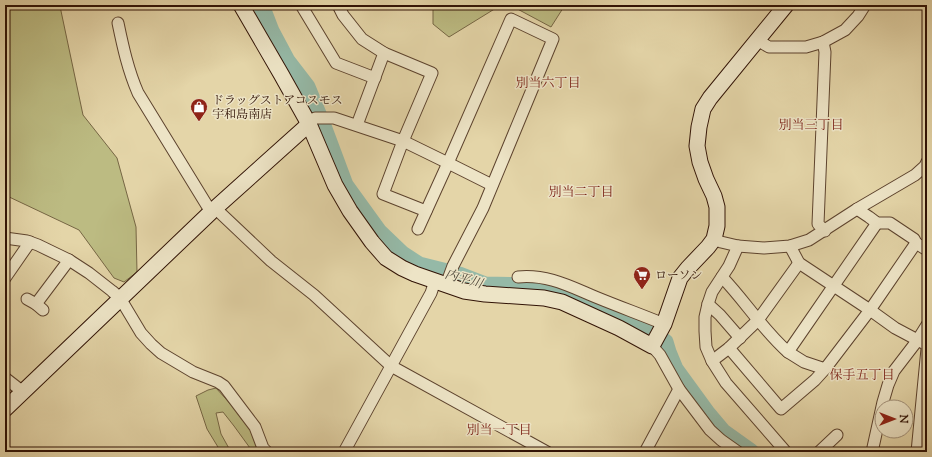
<svg xmlns="http://www.w3.org/2000/svg" width="932" height="457" font-family="'Sorts Mill Goudy','Noto Serif JP',serif">
	<rect width="100%" height="100%" fill="#e4d5a8"/>
	<filter id="stains"><feTurbulence type="fractalNoise" baseFrequency=".005" numOctaves="4"/><feColorMatrix values="0 0 0 0 .2 0 0 0 0 .09 0 0 0 0 .02 0 0 0 .5 -.17"/></filter>
	<radialGradient id="worn" r=".72"><stop offset=".6" stop-color="#630" stop-opacity="0"/><stop offset="1" stop-color="#630" stop-opacity=".3"/></radialGradient>
	<g fill="#bcbb82" stroke="#766644">
		<polygon points="5,5 60,5 61,11 83,115 117,158 136,227 137,272 124,282 114,278 79,230 5,195"/>
		<polygon points="433,5 501,5 449,37 433,24"/>
		<polygon points="510,5 565,5 551,27"/>
		<polygon points="216,388 235,409 253,430 260,449 250,448 234,426 223,412 216,413 221,434 231,452 221,452 207,429 196,396 208,390"/>
	</g>
	<g fill="none" stroke-linecap="round" stroke-linejoin="round">
		<polyline stroke="#95b9a7" stroke-width="17" points="261,5 271,31 287,61 307,87 323,126 345,185 379,232 402,254 419,265 459,275 485,285 539,286 564,292 640,326 665,342 668,352 675,369 707,413 723,432 751,452"/>
		<defs>
			<g id="street">
				<polyline points="301,5 336,63 375,78"/>
				<polyline points="338,5 343,15 362,39 384,53 432,73 403,141 383,194 426,211"/>
				<path d="M118,23C123,47 128,70 138,93L211,212"/>
				<polyline points="757,40 769,47 806,47 823,42 845,30 858,16 865,5"/>
				<polyline points="823,42 825,52 818,224 825,231"/>
				<polyline points="309,124 315,118 334,118 403,141 448,163 492,185"/>
				<polyline points="357,125 384,53"/>
				<polyline points="215,208 271,261 314,295 391,366 547,452"/>
				<polyline points="857,209 869,217 877,223 890,223 914,239 916,243 927,250"/>
				<polyline points="418,229 448,163 511,19 553,39 483,208 453,266 446,285"/>
				<polyline points="5,238 27,241 38,245 69,260 89,273 112,291 120,298 141,333 151,344 161,353 193,372 218,382 224,386 255,427 263,448 267,452"/>
				<polyline points="714,239 721,242 738,246 764,248 790,246 809,240 857,209 915,175 925,166 927,162"/>
				<polyline points="916,243 870,310 895,328 927,345"/>
				<polyline points="738,246 729,266 712,292 708,304 705,317 705,331 706,347 712,361 726,383 786,452"/>
				<path d="M518,277C548,274 571,287 598,298C620,307 642,315 664,324"/>
				<path d="M722,277C745,301 763,330 788,352L877,223"/>
				<polyline points="5,278 30,242"/>
				<polyline points="27,299 36,304 43,310"/>
				<polyline points="36,304 69,260"/>
				<polyline points="708,304 720,315 740,338"/>
				<polyline points="652,346 660,355 679,389 710,430 721,440 738,452"/>
				<polyline points="729,348 781,409 815,380 825,369"/>
				<polyline points="788,352 804,362 825,369 870,310 799,263 790,246"/>
				<polyline points="712,361 729,348 758,320 799,263"/>
				<polyline points="5,378 23,392"/>
				<polyline points="344,452 431,293 435,281"/>
				<polyline points="645,452 679,389"/>
				<polyline points="819,452 837,435"/>
				<polyline points="872,452 883,402 888,385 894,371 917,341 927,325"/>
				<polyline points="917,452 927,349"/>
			</g>
			<g id="secondary">
				<polyline points="241,5 281,74 309,124 335,185 350,211 372,242 386,258 402,268 415,274 464,291 485,294 544,298 562,302 619,328 652,346 664,324 680,278 688,268 708,247 714,239 717,226 717,207 714,196 706,179 700,162 697,146 699,127 703,109 710,98 786,5"/>
				<polyline points="5,409 211,212 309,124"/>
			</g>
		</defs>
		<use href="#street" stroke="#5d432e" stroke-width="13"/>
		<use href="#secondary" stroke="#301205" stroke-width="17"/>
		<use href="#street" stroke="#ede4c6" stroke-width="11"/>
		<use href="#secondary" stroke="#ede4c6" stroke-width="15"/>
	</g>
	<defs>
		<symbol id="shop-pin" viewBox="-11 -11 22 30"><path d="M0 17L-7.5 6A9.5 9.5 0 1 1 7.5 6Z" fill="#8f2418" stroke="#ede4c6"/><path d="M-5-2.5h2.3a2.7 3.5 0 0 1 5.4 0H5L5.5 6h-11ZM-1.5-2.5h3a1.5 2.3 0 0 0-3 0Z" fill="#fff"/></symbol>
		<symbol id="supermarket-pin" viewBox="-11 -11 22 30"><path d="M0 17L-7.5 6A9.5 9.5 0 1 1 7.5 6Z" fill="#8f2418" stroke="#ede4c6"/><path d="M-6-5.5h2.5l.6 2H6L4.5 2H-2.5L-4.4-4H-6ZM-1.5 3.2a1.3 1.3 0 1 0 .1 0ZM3 3.2a1.3 1.3 0 1 0 .1 0Z" fill="#fff"/></symbol>
	</defs>
	<g fill-rule="evenodd">
		<use href="#shop-pin" x="189" y="97" width="20" height="27"/>
		<use href="#supermarket-pin" x="632" y="265" width="20" height="27"/>
	</g>
	<g text-anchor="middle" stroke-width="3" stroke-linejoin="round" paint-order="stroke">
		<g font-size="12" fill="#301205" stroke="#ede4c6" text-anchor="start">
			<text x="212" y="104">ドラッグストアコスモス<tspan x="212" dy="14">宇和島南店</tspan></text>
			<text x="655" y="279">ローソン</text>
		</g>
		<g font-size="13" fill="#7a1f14" stroke="#ede4c6">
			<text x="548" y="87">別当六丁目</text>
			<text x="811" y="129">別当三丁目</text>
			<text x="581" y="196">別当二丁目</text>
			<text x="862" y="379">保手五丁目</text>
			<text x="499" y="434">別当一丁目</text>
		</g>
		<g font-size="13" font-style="italic" fill="#534c3e" stroke="#ede4c6">
			<text transform="translate(464 278) rotate(16)" y="5">内平川</text>
		</g>
	</g>
	<rect width="932" height="457" fill="none" stroke="#e4d5a8" stroke-width="20"/>
	<rect x="6" y="6" width="920" height="445" fill="none" stroke="#301205" stroke-width="2"/>
	<rect x="10" y="10" width="912" height="437" fill="none" stroke="#301205"/>
	<g transform="translate(894 419) rotate(90)"><circle r="19" fill="#ede4c6" stroke="#a19079"/>
	<path d="M0-3L7 15L0 10L-7 15Z" fill="#8f2418"/>
	<text y="-6" font-size="11" font-weight="bold" text-anchor="middle" fill="#301205">N</text>
	</g>
	<rect width="100%" height="100%" filter="url(#stains)"/>
	<rect width="100%" height="100%" fill="url(#worn)"/>
</svg>
